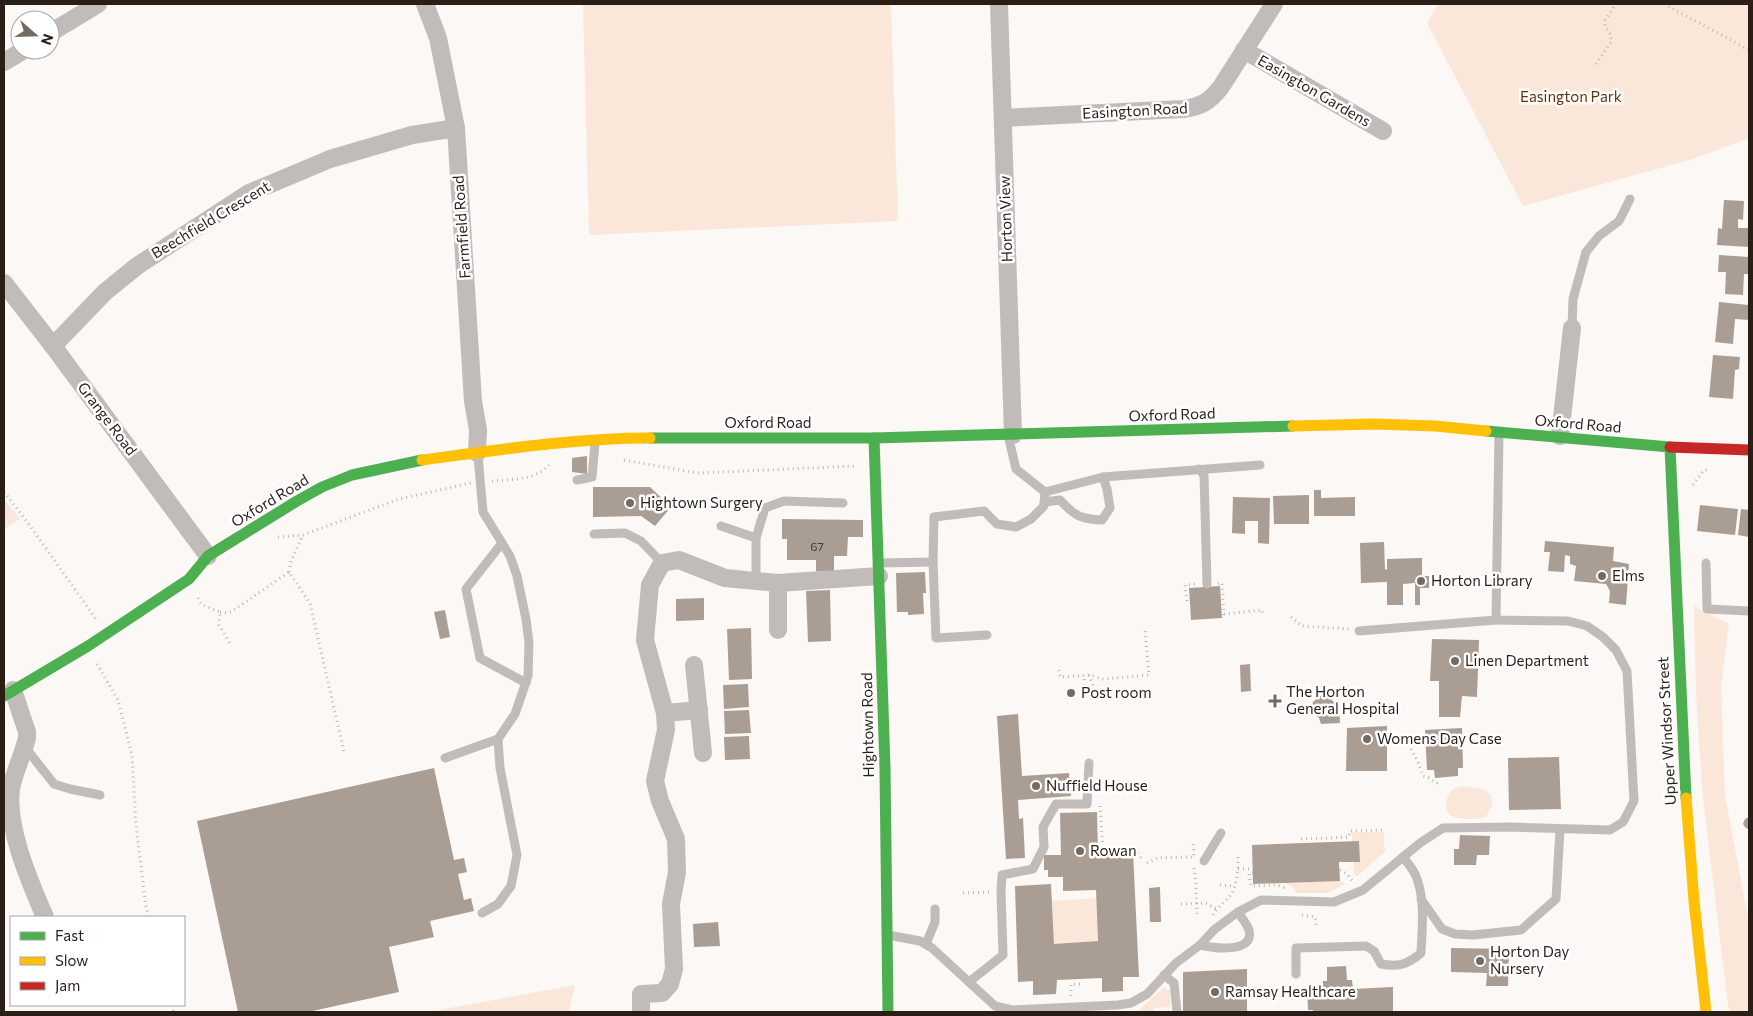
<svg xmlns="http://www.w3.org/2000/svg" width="1753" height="1016" font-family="Commissioner,sans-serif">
	<rect width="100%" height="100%" fill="#fbf8f5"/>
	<g fill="#fbe7da">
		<polygon points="583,4 891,4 898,221 589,235"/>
		<polygon points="1438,4 1749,4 1749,138 1693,159 1523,206 1427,23"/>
		<polygon points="4,499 20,519 4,529"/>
		<polygon points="1694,606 1729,624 1721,686 1725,795 1749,923 1749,1012 1730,1012 1728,1006 1702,789 1696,695"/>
		<path d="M1464,786L1483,789L1491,795L1492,804L1486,817C1477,819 1463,820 1454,817C1443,814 1445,795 1453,789C1456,787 1461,787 1464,786Z"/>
		<polygon points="1352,832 1384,832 1384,846 1386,851 1357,876 1354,873 1354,862 1360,861 1359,842 1352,842"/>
		<polygon points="1340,881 1345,884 1328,893 1296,893 1293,887 1284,883"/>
		<polygon points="1096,898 1098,941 1054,944 1052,901"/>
		<polygon points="575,985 569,1012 428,1012"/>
		<polygon points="1164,987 1170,991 1170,1007 1154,1008 1154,1012 1137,1012"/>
	</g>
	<g fill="#aa9d93">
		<polygon points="1724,200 1744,201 1743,220 1738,219 1738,228 1749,228 1749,247 1717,245 1718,228 1722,229"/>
		<polygon points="1719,255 1749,257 1749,274 1744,274 1743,295 1725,294 1726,272 1718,272"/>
		<polygon points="1719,302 1749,305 1749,320 1735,319 1733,344 1715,342"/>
		<polygon points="1713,355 1740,357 1739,369 1735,370 1733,399 1709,397"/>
		<polygon points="587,456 587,474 572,472 572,458"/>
		<polygon points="593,487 650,487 671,507 655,526 641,516 593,517"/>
		<polygon points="1314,490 1321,490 1321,498 1355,497 1355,516 1314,516"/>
		<polygon points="1309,495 1309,524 1274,524 1273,496"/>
		<polygon points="1233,497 1270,498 1269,544 1258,543 1258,521 1245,521 1245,534 1232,533"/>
		<polygon points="1700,505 1738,509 1735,535 1697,531"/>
		<polygon points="1741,509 1749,510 1749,537 1738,535"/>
		<polygon points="782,519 863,520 863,537 848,537 847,556 834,556 834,571 816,571 816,560 787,560 787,539 782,539"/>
		<polygon points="1545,541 1614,547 1613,561 1629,564 1626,605 1609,603 1610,591 1606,584 1574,581 1576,566 1570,564 1570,556 1565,555 1564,572 1548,571 1550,552 1544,552"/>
		<polygon points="1384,542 1385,569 1387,570 1387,559 1422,558 1422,576 1429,576 1429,588 1420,588 1420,605 1415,605 1415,583 1403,584 1403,605 1387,605 1387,582 1361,583 1360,543"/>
		<polygon points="925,572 926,593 923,593 924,614 908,615 908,612 897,612 896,573"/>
		<polygon points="1220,586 1222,618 1191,620 1189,588"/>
		<polygon points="830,590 831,641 808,642 806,591"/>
		<polygon points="704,598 704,620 676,621 676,599"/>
		<polygon points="445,610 450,637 440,639 434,612"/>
		<polygon points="751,628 752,679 729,680 727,629"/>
		<polygon points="1432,639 1479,640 1477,697 1462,696 1460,717 1439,717 1439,681 1430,681"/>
		<polygon points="1250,664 1251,691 1241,692 1240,665"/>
		<polygon points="748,684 749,707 724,709 723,685"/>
		<polygon points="1319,696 1327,696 1333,701 1335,705 1339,705 1340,723 1321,724 1319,718 1313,713 1312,706 1313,702"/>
		<polygon points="749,710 751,733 725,734 724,711"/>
		<polygon points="1018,714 1022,776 1069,773 1071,796 1018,800 1019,819 1023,818 1025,858 1006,859 997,716"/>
		<polygon points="1387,726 1387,771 1346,771 1347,728"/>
		<polygon points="1462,728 1463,768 1458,768 1458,776 1435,778 1434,770 1427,770 1425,730"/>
		<polygon points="749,736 750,759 725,760 724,737"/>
		<polygon points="1559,757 1561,809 1509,810 1508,758"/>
		<polygon points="434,768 454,860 464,858 467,872 458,874 464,900 471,898 474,911 430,921 434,937 389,947 399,992 308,1012 238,1012 197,821"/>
		<polygon points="1097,812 1098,853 1133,852 1139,977 1123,977 1123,991 1102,992 1102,978 1057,980 1056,994 1033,995 1033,981 1018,982 1015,886 1051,884 1054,944 1098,941 1096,890 1063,891 1063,877 1048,877 1048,870 1044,870 1044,855 1061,855 1060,813"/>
		<polygon points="1749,817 1749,830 1745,827 1743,824 1745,819"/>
		<polygon points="1460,835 1490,836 1489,855 1477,855 1476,865 1454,865 1454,849 1459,849"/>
		<polygon points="1359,841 1360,862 1339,862 1340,881 1253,884 1252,845"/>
		<polygon points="1160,887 1161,922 1150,922 1149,888"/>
		<polygon points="718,922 720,946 694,947 693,924"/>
		<polygon points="1451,948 1509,949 1508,986 1486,986 1487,973 1451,972"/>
		<polygon points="1346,966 1347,980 1352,980 1353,989 1393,987 1393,1012 1313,1012 1313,1010 1308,1010 1307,988 1323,988 1323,981 1327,981 1327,967"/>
		<polygon points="1247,969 1247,1012 1183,1012 1183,972"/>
	</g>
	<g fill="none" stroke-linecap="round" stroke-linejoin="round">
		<g stroke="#bcb8b5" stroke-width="3" stroke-dasharray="1 4" stroke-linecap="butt">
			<polyline points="1664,4 1749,50"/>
			<polyline points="1596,64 1611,42 1611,35 1605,26 1605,20 1616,4"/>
			<polyline points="624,460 697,473 857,466"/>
			<path d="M492,481C512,479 534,481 549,465"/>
			<polyline points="1693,485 1703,471 1709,469"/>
			<polyline points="4,492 25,519 96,619"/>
			<polyline points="278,537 303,535 399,499 471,483"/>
			<polyline points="289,572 291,561 303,535"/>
			<polyline points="1218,584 1222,583 1224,614 1262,610 1262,615"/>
			<polyline points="198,598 201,604 220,612 219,625 230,643"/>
			<polyline points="1187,601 1185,585 1196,584"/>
			<polyline points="220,612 227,613 231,612 289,572 310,603 344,752"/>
			<polyline points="1291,617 1302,626 1349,629"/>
			<polyline points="97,664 118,700 132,755 136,825 146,907 149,917"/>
			<polyline points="1059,670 1060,677 1089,675 1103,679 1149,675 1145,629"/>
			<polyline points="1089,675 1095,690"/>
			<polyline points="1082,687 1085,687 1084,676"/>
			<polyline points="1411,749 1418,762 1423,776 1429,778 1440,785"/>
			<polyline points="1100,806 1103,850 1110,852 1136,851 1141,858"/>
			<polyline points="1301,839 1349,837 1350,831 1385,830"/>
			<polyline points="1147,863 1157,858 1194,857 1193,844"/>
			<polyline points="1194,868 1196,883 1197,914"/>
			<polyline points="1238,869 1253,869"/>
			<polyline points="1340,870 1347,874 1354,883"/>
			<polyline points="1253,873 1249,873 1251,886 1277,885 1285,888"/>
			<polyline points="1220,885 1234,886"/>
			<polyline points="963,893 991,892"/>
			<polyline points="1181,904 1205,903 1217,909"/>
			<path d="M1213,915C1218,906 1227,901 1232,893C1238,882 1238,868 1238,856"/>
			<polyline points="1302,915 1315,917 1317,928"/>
			<polyline points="1071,996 1071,984 1080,984 1081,980"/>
			<polyline points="172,1005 174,1012"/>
		</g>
		<g stroke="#c1bcba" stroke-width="9">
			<polyline points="1572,328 1573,299 1586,252 1599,236 1619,221 1630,199"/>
			<polyline points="1008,435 1016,469 1045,492"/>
			<polyline points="1199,469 1204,475 1207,584"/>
			<polyline points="577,480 592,477 595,443"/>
			<polyline points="1045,492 1103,477 1260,465"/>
			<path d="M1044,502L1060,500C1075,516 1080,519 1102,520L1110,508L1107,489L1103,477"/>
			<polyline points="721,526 756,538"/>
			<polyline points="594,534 625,533 641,541 662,563"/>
			<polyline points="502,543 466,589 480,658 526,683"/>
			<polyline points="879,563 933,562"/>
			<polyline points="1706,563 1707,609 1749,611"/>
			<polyline points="756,581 756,538 765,508 784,501 843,503"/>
			<polyline points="1359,631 1496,620"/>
			<polyline points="987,635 936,638 933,562 934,517 984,511 997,524 1016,527 1031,519 1044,506 1045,492"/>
			<polyline points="25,747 54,784 70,789 100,795"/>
			<polyline points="445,758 498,739 515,714 528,676 529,643 526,619 517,576 510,556 483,512 478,456"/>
			<polyline points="1204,861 1221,833"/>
			<polyline points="1421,899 1442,929 1455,934 1473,935 1521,930 1556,899 1560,829"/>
			<polyline points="482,913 498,904 511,886 517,855 500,768 498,739"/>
			<polyline points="888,935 920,941 932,948 995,1006 1012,1010 1118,1005 1131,1003 1147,994 1176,963 1200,945 1215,929 1238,912 1261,900 1334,902 1363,890 1420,843 1443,828 1511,827 1610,830 1623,822 1634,801 1627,671 1616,650 1603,637 1587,626 1568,621 1496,620 1499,433"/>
			<polyline points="926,944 935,922 935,909"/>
			<path d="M1200,945C1213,948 1255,954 1249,930C1247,924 1241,917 1238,912"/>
			<path d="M1296,974V948L1366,946L1374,951L1381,964C1398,967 1407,965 1421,953C1422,928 1426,898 1415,874C1412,868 1407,862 1403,857"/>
			<polyline points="1164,975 1174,983 1177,1012"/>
			<polyline points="969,982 1003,955 1001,892 1002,875 1033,869 1044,847 1043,827 1056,804 1087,804 1089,763"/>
		</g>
		<g stroke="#c1bcba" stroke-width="18">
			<polyline points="425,4 438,38 456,128 473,401 478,430 477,453"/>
			<polyline points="999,4 1013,435"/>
			<polyline points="50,33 98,4"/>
			<polyline points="1244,50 1383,131"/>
			<polyline points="4,62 24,50"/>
			<path d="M1003,118L1183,109C1201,107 1210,101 1221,87L1274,4"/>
			<polyline points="4,283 53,346 208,556"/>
			<polyline points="53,346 105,292 137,266 249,193 330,159 412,135 456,128"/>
			<polyline points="1560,436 1572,328"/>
			<polyline points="778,630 778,583"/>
			<polyline points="694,665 703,753"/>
			<path d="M13,690L27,732V738C23,755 14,772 11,789C6,828 30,882 45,917"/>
			<polyline points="665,713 699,710"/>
			<polyline points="641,1012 641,994 662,993 670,984 674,969 671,904 677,872 676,839 660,801 655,781 666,730 665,713 645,640 650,585 662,563 679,560 725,578 778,583 879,576"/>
		</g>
		<g stroke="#4caf50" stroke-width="11">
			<polyline points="1486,431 1670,447 1686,798"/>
			<polyline points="650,438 874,438 1293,426"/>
			<polyline points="874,438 885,768 888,1012"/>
			<polyline points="4,696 88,646 189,579 208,556 297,501 322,487 352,475 422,460"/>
		</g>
		<g stroke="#ffc107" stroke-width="11">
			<polyline points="1293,426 1374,424 1435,426 1486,431"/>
			<path d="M422,460C497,450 574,438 650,438"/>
			<polyline points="1686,798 1694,901 1706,1012"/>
		</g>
		<polyline stroke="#c62828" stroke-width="11" points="1670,447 1749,450"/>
	</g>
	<g fill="#736a64" stroke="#fff" stroke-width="2">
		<circle cx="630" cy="503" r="5"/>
		<circle cx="1602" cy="576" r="5"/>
		<circle cx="1421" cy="581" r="5"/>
		<circle cx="1455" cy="661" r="5"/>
		<circle cx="1071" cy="693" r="5"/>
		<path d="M1272.5 693.5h5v5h5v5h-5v5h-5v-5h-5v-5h5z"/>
		<circle cx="1367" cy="739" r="5"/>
		<circle cx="1036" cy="786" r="5"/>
		<circle cx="1080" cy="851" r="5"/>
		<circle cx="1480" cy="961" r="5"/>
		<circle cx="1215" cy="992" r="5"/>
	</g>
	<g text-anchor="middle" stroke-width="5" stroke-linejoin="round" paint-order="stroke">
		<g font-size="12" fill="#4a3e35">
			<text x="817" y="551">67</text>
		</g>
		<g font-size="15" fill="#2a1e16" stroke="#fff">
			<text transform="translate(1314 91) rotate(30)" y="5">Easington Gardens</text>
			<text transform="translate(1135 111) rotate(-3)" y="5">Easington Road</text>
			<text transform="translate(1006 219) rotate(-92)" y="5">Horton View</text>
			<text transform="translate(211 220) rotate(-31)" y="5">Beechfield Crescent</text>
			<text transform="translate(462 227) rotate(-94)" y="5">Farmfield Road</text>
			<text transform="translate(1172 415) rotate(-2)" y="5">Oxford Road</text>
			<text transform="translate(107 419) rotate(53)" y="5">Grange Road</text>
			<text x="768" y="428">Oxford Road</text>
			<text transform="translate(1578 424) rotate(5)" y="5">Oxford Road</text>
			<text transform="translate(270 501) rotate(-31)" y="5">Oxford Road</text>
			<text transform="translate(868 725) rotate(-91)" y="5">Hightown Road</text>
			<text transform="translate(1667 731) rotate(-93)" y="5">Upper Windsor Street</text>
		</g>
		<g font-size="15" fill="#673202" stroke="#fff">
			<text x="1571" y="102">Easington Park</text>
		</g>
		<g font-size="15" fill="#2a1e16" stroke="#fff" text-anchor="start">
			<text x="640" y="508">Hightown Surgery</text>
			<text x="1612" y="581">Elms</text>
			<text x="1431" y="586">Horton Library</text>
			<text x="1465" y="666">Linen Department</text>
			<text x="1286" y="697">The Horton<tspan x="1286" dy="17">General Hospital</tspan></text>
			<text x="1081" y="698">Post room</text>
			<text x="1377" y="744">Womens Day Case</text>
			<text x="1046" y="791">Nuffield House</text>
			<text x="1090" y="856">Rowan</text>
			<text x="1490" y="957">Horton Day<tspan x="1490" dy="17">Nursery</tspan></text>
			<text x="1225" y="997">Ramsay Healthcare</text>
		</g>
	</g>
	<rect width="1753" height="1016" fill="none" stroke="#2a1e16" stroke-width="10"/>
	<rect x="10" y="916" width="175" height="90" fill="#ffffff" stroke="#aaa5a2"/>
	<rect x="20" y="932" width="25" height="8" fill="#4caf50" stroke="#aaa5a2"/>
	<text x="55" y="941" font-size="15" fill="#2a1e16">Fast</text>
	<rect x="20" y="957" width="25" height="8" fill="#ffc107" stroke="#aaa5a2"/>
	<text x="55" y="966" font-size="15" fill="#2a1e16">Slow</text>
	<rect x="20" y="982" width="25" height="8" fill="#c62828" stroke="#aaa5a2"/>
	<text x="55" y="991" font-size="15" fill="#2a1e16">Jam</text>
	<g transform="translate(35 35) rotate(110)"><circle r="24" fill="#ffffff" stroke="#aaa5a2"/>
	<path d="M0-4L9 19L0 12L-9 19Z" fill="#736a64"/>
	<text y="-8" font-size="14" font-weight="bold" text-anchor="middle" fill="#2a1e16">N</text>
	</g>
</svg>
